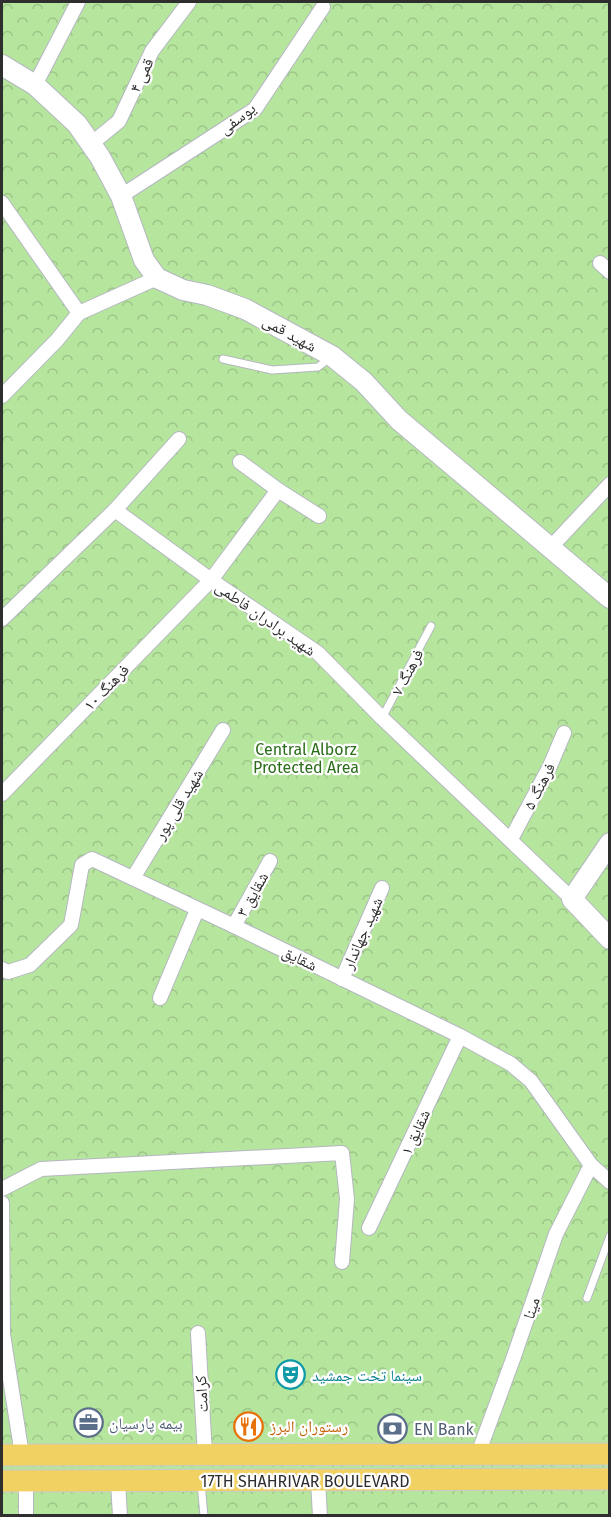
<svg xmlns="http://www.w3.org/2000/svg" width="611" height="1517" font-family="'Fira Sans','Noto Naskh Arabic',sans-serif">
	<defs>
		<pattern id="park-crowns" width="20" height="18" patternUnits="userSpaceOnUse" patternTransform="scale(1.5)"><rect width="20" height="18" fill="#b6e59e"/><path d="M2 6a3 3 0 1 1 6 0M12 15a3 3 0 1 1 6 0" fill="none" stroke="#9dc588"/></pattern>
	</defs>
	<rect width="100%" height="100%" fill="#efe9e1"/>
	<rect fill="url(#park-crowns)" x="2" y="2" width="607" height="1513"/>
	<g fill="none" stroke-linecap="round" stroke-linejoin="round">
		<defs>
			<g id="lane">
				<polyline points="223,359 272,370 318,367 330,358"/>
				<polyline points="382,718 431,626"/>
				<polyline points="587,1298 610,1236"/>
				<polyline points="201,1483 204,1516"/>
			</g>
			<g id="street">
				<polyline points="35,85 78,2"/>
				<polyline points="91,144 119,121 152,51 189,2"/>
				<polyline points="121,196 255,109 323,7"/>
				<polyline points="2,203 79,313"/>
				<polyline points="600,263 610,272"/>
				<polyline points="2,396 57,340 79,313 157,278"/>
				<polyline points="240,462 278,490"/>
				<polyline points="115,510 179,439"/>
				<polyline points="551,547 610,484"/>
				<polyline points="2,619 115,510 211,580 318,653 382,718 572,899"/>
				<polyline points="2,794 211,580 278,490 319,516"/>
				<polyline points="511,839 550,766 564,733"/>
				<polyline points="133,878 223,730"/>
				<polyline points="234,926 270,861"/>
				<polyline points="2,969 8,972 30,965 71,925 82,865 92,859 234,926 460,1036 511,1064 531,1081 591,1165 610,1182"/>
				<polyline points="342,979 382,888"/>
				<polyline points="160,998 197,910"/>
				<polyline points="2,1189 41,1169 342,1153 347,1199 342,1262"/>
				<polyline points="2,1203 3,1334 22,1455"/>
				<polyline points="369,1228 460,1036"/>
				<polyline points="198,1333 205,1455"/>
				<polyline points="478,1454 513,1359 556,1234 591,1165"/>
				<polyline points="318,1481 320,1516"/>
				<polyline points="118,1482 120,1516"/>
				<polyline points="26,1516 26,1481"/>
			</g>
			<g id="secondary">
				<polyline points="2,65 35,85 77,124 100,157 121,196 144,260 157,278 183,290 207,295 245,309 332,356 364,382 399,420 610,598"/>
				<polyline points="610,843 572,899 610,939"/>
			</g>
			<g id="primary">
				<polyline points="2,1455 610,1454"/>
				<polyline points="2,1481 610,1479"/>
			</g>
		</defs>
		<use href="#lane" stroke="#b4b7c1" stroke-width="9"/>
		<use href="#street" stroke="#b4b7c1" stroke-width="16"/>
		<use href="#secondary" stroke="#b4b7c1" stroke-width="22"/>
		<use href="#primary" stroke="#c9c9c9" stroke-width="23"/>
		<use href="#lane" stroke="#fff" stroke-width="7"/>
		<use href="#street" stroke="#fff" stroke-width="14"/>
		<use href="#secondary" stroke="#fff" stroke-width="20"/>
		<use href="#primary" stroke="#f2d163" stroke-width="21"/>
	</g>
	<defs>
		<symbol id="theatre-ring" viewBox="-11 -11 22 22"><circle r="9.5" fill="#fff" stroke="#0f9aa8" stroke-width="1.5"/><path d="M-5-5.5Q0-4 5-5.5V0Q5 5 0 6Q-5 5-5 0ZM-3.3-2.5H-1v1.5H-3.3ZM1-2.5H3.3v1.5H1ZM-2.8 1Q0 5.5 2.8 1Z" fill="#0f9aa8"/></symbol>
		<symbol id="office-ring" viewBox="-11 -11 22 22"><circle r="9.5" fill="#fff" stroke="#5c6f8a" stroke-width="1.5"/><path d="M-6-3h4V-5.5h4V-3h4V5H-6ZM-1-4.5V-3h2v-1.5ZM-6 0V1H6V0Z" fill="#5c6f8a"/></symbol>
		<symbol id="restaurant-ring" viewBox="-11 -11 22 22"><circle r="9.5" fill="#fff" stroke="#e8710a" stroke-width="1.5"/><path d="M-5-6h1v4h1v-4h1v4h1v-4h1v5L-1.5 .5V6h-2V.5L-5-1ZM5-6V6H3V1.5H1.5Q1.5-4 5-6Z" fill="#e8710a"/></symbol>
		<symbol id="bank-ring" viewBox="-11 -11 22 22"><circle r="9.5" fill="#fff" stroke="#5c6f8a" stroke-width="1.5"/><path d="M-6-4H6V4H-6ZM0-2.3a2.3 2.3 0 1 0 0 4.6a2.3 2.3 0 1 0 0-4.6Z" fill="#5c6f8a"/></symbol>
	</defs>
	<g fill-rule="evenodd">
		<use href="#theatre-ring" x="274" y="1358" width="33" height="33"/>
		<use href="#office-ring" x="72" y="1406" width="33" height="33"/>
		<use href="#restaurant-ring" x="232" y="1410" width="33" height="33"/>
		<use href="#bank-ring" x="376" y="1412" width="33" height="33"/>
	</g>
	<g text-anchor="middle" stroke-width="4.5" stroke-linejoin="round" paint-order="stroke">
		<g font-size="16" fill="#2e2e2e" stroke="#fff">
			<text transform="translate(141 75) rotate(-65)" y="6">قمی ۴</text>
			<text transform="translate(237 118) rotate(-37)" y="6">یوسفی</text>
			<text transform="translate(290 333) rotate(29)" y="6">شهید قمی</text>
			<text transform="translate(266 618) rotate(35)" y="6">شهید برادران فاطمی</text>
			<text transform="translate(407 672) rotate(-62)" y="6">فرهنگ ۷</text>
			<text transform="translate(106 687) rotate(-46)" y="6">فرهنگ ۱۰</text>
			<text transform="translate(539 786) rotate(-63)" y="6">فرهنگ ۵</text>
			<text transform="translate(178 804) rotate(-59)" y="6">شهید قلی پور</text>
			<text transform="translate(252 894) rotate(-61)" y="6">شقایق ۳</text>
			<text transform="translate(362 933) rotate(-66)" y="6">شهید جهاندار</text>
			<text transform="translate(300 958) rotate(26)" y="6">شقایق</text>
			<text transform="translate(415 1132) rotate(-65)" y="6">شقایق ۱</text>
			<text transform="translate(531 1308) rotate(-71)" y="6">مینا</text>
			<text transform="translate(201 1394) rotate(-93)" y="6">کرامت</text>
			<text x="305" y="1487">17TH SHAHRIVAR BOULEVARD</text>
		</g>
		<g font-size="16" fill="#2c6e1b" stroke="#fff">
			<text x="306" y="755">Central Alborz<tspan x="306" dy="18">Protected Area</tspan></text>
		</g>
		<g font-size="16" fill="#0d838f" stroke="#fff" text-anchor="start">
			<text x="312" y="1381">سینما تخت جمشید</text>
		</g>
		<g font-size="16" fill="#4e5e75" stroke="#fff" text-anchor="start">
			<text x="109" y="1429">بیمه پارسیان</text>
			<text x="414" y="1435">EN Bank</text>
		</g>
		<g font-size="16" fill="#c56008" stroke="#fff" text-anchor="start">
			<text x="270" y="1432">رستوران البرز</text>
		</g>
	</g>
	<rect width="611" height="1517" fill="none" stroke="#2e2e2e" stroke-width="6"/>
</svg>
